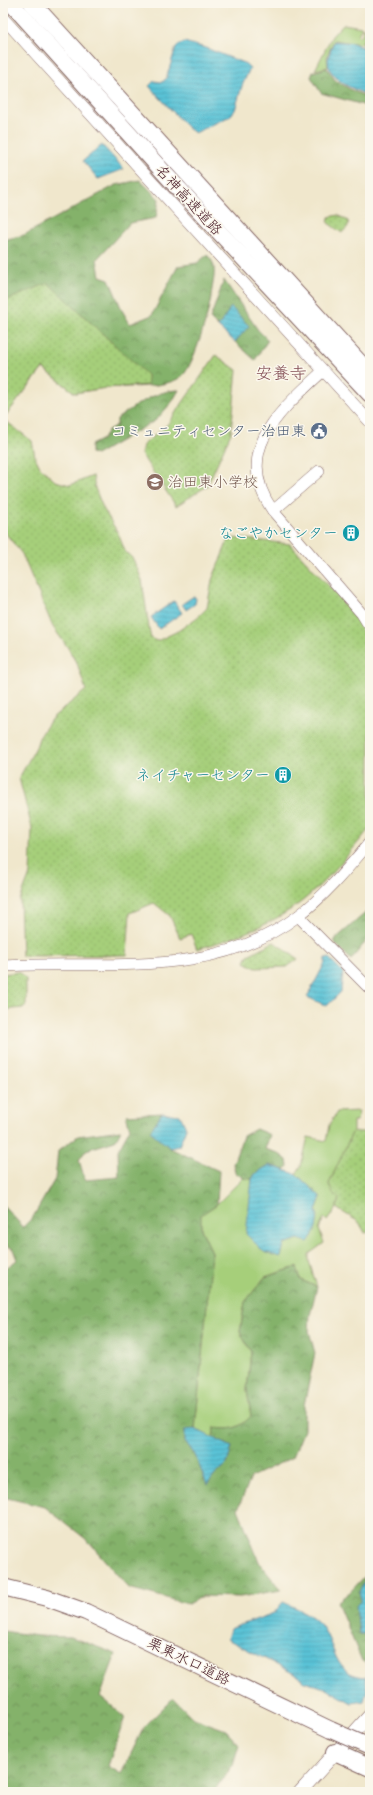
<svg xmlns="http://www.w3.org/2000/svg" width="373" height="1795" font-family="'Comic Neue','Klee One',sans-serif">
	<defs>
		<pattern id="forest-crowns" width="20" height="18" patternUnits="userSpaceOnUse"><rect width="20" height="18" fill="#84b26a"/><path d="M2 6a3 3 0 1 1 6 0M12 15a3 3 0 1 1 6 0" fill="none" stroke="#6e9057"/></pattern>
		<pattern id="park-dots" width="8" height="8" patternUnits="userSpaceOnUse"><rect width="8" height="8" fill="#a6cf7a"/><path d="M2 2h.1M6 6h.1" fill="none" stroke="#90b16a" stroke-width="1.8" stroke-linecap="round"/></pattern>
		<pattern id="water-rules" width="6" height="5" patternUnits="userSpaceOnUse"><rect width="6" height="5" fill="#5ac2d6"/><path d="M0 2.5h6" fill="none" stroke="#50a6b8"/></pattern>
	</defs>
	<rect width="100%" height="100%" fill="#fbf7ec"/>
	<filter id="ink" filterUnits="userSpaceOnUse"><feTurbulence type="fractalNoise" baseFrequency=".025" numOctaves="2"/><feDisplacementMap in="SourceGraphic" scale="8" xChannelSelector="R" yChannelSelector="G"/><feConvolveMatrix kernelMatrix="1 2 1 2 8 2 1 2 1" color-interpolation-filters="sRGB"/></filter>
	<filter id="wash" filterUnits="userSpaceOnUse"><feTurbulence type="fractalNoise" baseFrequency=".012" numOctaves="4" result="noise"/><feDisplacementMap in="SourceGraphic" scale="16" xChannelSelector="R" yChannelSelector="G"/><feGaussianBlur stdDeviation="0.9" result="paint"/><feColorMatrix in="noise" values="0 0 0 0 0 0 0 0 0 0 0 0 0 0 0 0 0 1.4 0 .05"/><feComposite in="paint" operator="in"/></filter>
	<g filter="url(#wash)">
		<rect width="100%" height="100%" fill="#f0e7cc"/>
		<g fill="#a6cf7a" stroke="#787752">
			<polygon points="343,24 362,27 358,35 361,37 364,28 370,31 360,44 334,40 327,56 328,67 315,70 332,36"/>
			<path d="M359,1111L357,1121H353V1131L329,1184L332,1192L339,1199L336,1208L327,1221L324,1218L319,1229L324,1243L309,1254V1261L317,1287L301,1280L297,1267L265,1277L245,1302L240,1332L251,1352L247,1390L251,1416C239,1429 232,1430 214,1428L213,1438L195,1429L212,1252L201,1229L200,1215L217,1204L243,1178L252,1179L251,1193L281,1256L284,1244L298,1239L312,1237L318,1217L316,1210L321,1197L296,1174L301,1166L308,1137L326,1141L329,1125L337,1112Z"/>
		</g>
		<g fill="url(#forest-crowns)" stroke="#67684a">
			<polygon points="370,33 370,49 363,47 363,42"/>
			<polygon points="327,68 335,80 353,91 370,98 370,107 321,93 311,77 313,72"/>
			<path d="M140,180L159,199L156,218L130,223L97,259L100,276L109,279L122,310L130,324L152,315L178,266L197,263L207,255C220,266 212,282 211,297C209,312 193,369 181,377C164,389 126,386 106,388C95,389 85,391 75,393L43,368L3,419V240L24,235L116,185Z"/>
			<polygon points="224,280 258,330 268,340 255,360 235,342 248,326 231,308 218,327 210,319"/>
			<path d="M179,390L172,402L156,420L96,455L91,453V445L103,439L108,430L117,425V419C134,406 157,390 179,390Z"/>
			<polygon points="370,909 370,936 351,960 333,941"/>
			<path d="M162,1113L151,1131L170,1148L219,1171L217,1204L201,1215V1229L212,1252L195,1429L185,1431V1441L195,1455L207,1485L215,1475L227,1464L232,1447L213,1438L214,1428C232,1430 239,1429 251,1416L247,1390L251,1352L240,1332L245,1302L265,1277L297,1267L301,1280L317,1287L310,1315L309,1331L315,1353L304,1405V1430L293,1457L251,1477L238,1509L260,1564L281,1590L240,1597L202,1596L188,1604L129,1588L87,1540L45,1507L3,1497V1270L17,1260L13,1249L3,1243V1205L23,1227L33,1217L55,1179L58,1151L78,1136L121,1130L115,1141L86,1150L79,1160L85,1180L119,1177L118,1150L130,1128L126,1115Z"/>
			<polygon points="256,1129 270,1135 265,1149 278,1153 287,1160 288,1166 285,1170 269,1165 255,1174 252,1179 243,1178 235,1172 233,1164 243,1136"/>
			<polygon points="368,1573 365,1583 359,1592 361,1600 359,1634 370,1634 369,1665 362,1661 337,1602 350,1592"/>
			<polygon points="3,1631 38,1636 71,1637 116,1654 100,1696 125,1717 108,1766 121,1774 144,1727 173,1698 193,1718 226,1730 239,1744 233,1765 213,1792 3,1792"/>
		</g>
		<g fill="url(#park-dots)" stroke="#787752">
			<path d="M338,215L348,221C350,227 345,229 342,233L328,223L329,217Z"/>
			<polygon points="48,283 147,375 148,385 106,388 75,393 43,368 3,419 3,302"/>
			<polygon points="216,355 237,370 231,433 207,486 176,506 141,454 143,445 167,425"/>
			<path d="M3,419L32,441L35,457L40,467L55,481L70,485L93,476L95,488L103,508L118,533L125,551L133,559L142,580L150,634L151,638L157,641L178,631L199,616L207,608L212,580L229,538L246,539L290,544L342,600L362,624L370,638V828C350,852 330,878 306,898C275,924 235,938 197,949L191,934L180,938L170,916L154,903L130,913L127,955L22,956L20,900L30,874L32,828L19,778L36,747L39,738L52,718L86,690L78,666L68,648L53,627L22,554L3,530Z"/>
			<polygon points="274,942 298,959 287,967 256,968 245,962 248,955"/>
			<polygon points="19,972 26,979 26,1005 23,1008 3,1010 3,974"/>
			<polygon points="353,1131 370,1133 370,1232 365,1233 359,1222 336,1208 339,1199 332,1192 329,1184"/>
		</g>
		<g fill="url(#water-rules)" stroke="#527080">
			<path d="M334,41L353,43L370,51V96C355,90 326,79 328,59C329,53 332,47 334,41Z"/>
			<polygon points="184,42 206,48 246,64 250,68 242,86 235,110 230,116 195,133 188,128 149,86 154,81 162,82 166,79 176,47"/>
			<polygon points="102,145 124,169 98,179 83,161"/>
			<polygon points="231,307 249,326 235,342 218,327"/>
			<polygon points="194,596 196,599 195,604 186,610 182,604"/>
			<polygon points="174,601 182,613 159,629 151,617"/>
			<polygon points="325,958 329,958 343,972 341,992 327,1006 307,997 325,963"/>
			<polygon points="162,1113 180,1115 186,1128 179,1146 170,1148 150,1131"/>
			<path d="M269,1165L296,1174L321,1197L316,1210C320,1221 315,1233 308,1242L298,1239L284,1244L281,1257L264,1252L246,1234L252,1179L255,1174Z"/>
			<polygon points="195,1429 232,1447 227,1464 215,1475 207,1485 195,1455 185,1441 185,1430"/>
			<polygon points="370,1571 370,1634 359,1634 356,1606 361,1600 359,1592"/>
			<path d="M283,1602C296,1608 310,1613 320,1624C337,1646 332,1675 366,1677L367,1691L364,1701L352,1703L325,1688L304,1682L302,1678L227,1639L230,1629L274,1613Z"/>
		</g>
	</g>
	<g filter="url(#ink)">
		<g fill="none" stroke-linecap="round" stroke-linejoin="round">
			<defs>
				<g id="minor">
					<polyline points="3,18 370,422"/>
					<path d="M323,371C280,411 231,451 273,511L362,614L370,627"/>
					<polyline points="273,511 319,471"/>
					<polyline points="298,916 370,989"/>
					<path d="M3,966C103,960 211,981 298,916C325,896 348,868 370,842"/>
				</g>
				<polyline id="major" points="300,1792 370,1715"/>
				<g id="highway">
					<polyline points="11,3 168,177 370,394"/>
					<polyline points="32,3 370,374"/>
					<polyline points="3,1587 47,1598 86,1612 331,1730"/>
					<polyline points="335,1752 370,1768"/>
				</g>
			</defs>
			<use href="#minor" stroke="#846563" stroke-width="12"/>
			<use href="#major" stroke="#846563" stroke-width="14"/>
			<use href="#highway" stroke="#846563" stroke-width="18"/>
			<use href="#minor" stroke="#fff" stroke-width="11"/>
			<use href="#major" stroke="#fff" stroke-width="13"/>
			<use href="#highway" stroke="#fff" stroke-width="16"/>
			<defs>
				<polyline id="highway-bridge" points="331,1730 370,1747"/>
			</defs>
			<use href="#highway-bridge" stroke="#846563" stroke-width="18" stroke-linecap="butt"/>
			<use href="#highway-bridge" stroke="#fff" stroke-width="16"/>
		</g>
	</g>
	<defs>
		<symbol id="civic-disc" viewBox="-11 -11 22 22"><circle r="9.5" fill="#5c6f8a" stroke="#fbf7ec"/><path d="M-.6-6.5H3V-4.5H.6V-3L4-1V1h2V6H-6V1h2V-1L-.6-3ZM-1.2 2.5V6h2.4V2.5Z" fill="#fff"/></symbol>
		<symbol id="school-disc" viewBox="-11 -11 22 22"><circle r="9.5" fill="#8d6e63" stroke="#fbf7ec"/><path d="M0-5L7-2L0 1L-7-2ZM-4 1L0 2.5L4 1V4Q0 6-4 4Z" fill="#fff"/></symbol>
		<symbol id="building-disc" viewBox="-11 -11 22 22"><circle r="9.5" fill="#0f9aa8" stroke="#fbf7ec"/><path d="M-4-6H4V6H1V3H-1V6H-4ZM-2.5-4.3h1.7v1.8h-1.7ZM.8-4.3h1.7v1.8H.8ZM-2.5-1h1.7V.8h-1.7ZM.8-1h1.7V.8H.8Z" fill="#fff"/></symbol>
	</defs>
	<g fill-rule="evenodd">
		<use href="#civic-disc" x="309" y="421" width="20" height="20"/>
		<use href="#school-disc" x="145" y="472" width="20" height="20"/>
		<use href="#building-disc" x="341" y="523" width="20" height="20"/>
		<use href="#building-disc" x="273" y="765" width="20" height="20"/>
	</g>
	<g text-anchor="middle" stroke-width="3" stroke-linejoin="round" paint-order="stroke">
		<g font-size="15" fill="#4a1f2b" stroke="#fbf7ec">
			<text transform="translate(189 200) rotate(47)" y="5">名神高速道路</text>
			<text transform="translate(189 1661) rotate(26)" y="5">栗東水口道路</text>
		</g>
		<g font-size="15" fill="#4e5e75" stroke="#fbf7ec" text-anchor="end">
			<text x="306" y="436">コミュニティセンター治田東</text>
		</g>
		<g font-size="15" fill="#785e54" stroke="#fbf7ec" text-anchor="start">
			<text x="168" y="487">治田東小学校</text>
		</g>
		<g font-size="15" fill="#0d838f" stroke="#fbf7ec" text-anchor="end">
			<text x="338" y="538">なごやかセンター</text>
			<text x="270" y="780">ネイチャーセンター</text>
		</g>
		<g font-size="17" fill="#824d54" stroke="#fbf7ec">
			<text x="281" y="379">安養寺</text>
		</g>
	</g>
	<rect width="373" height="1795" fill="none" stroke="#fbf7ec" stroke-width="16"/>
</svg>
